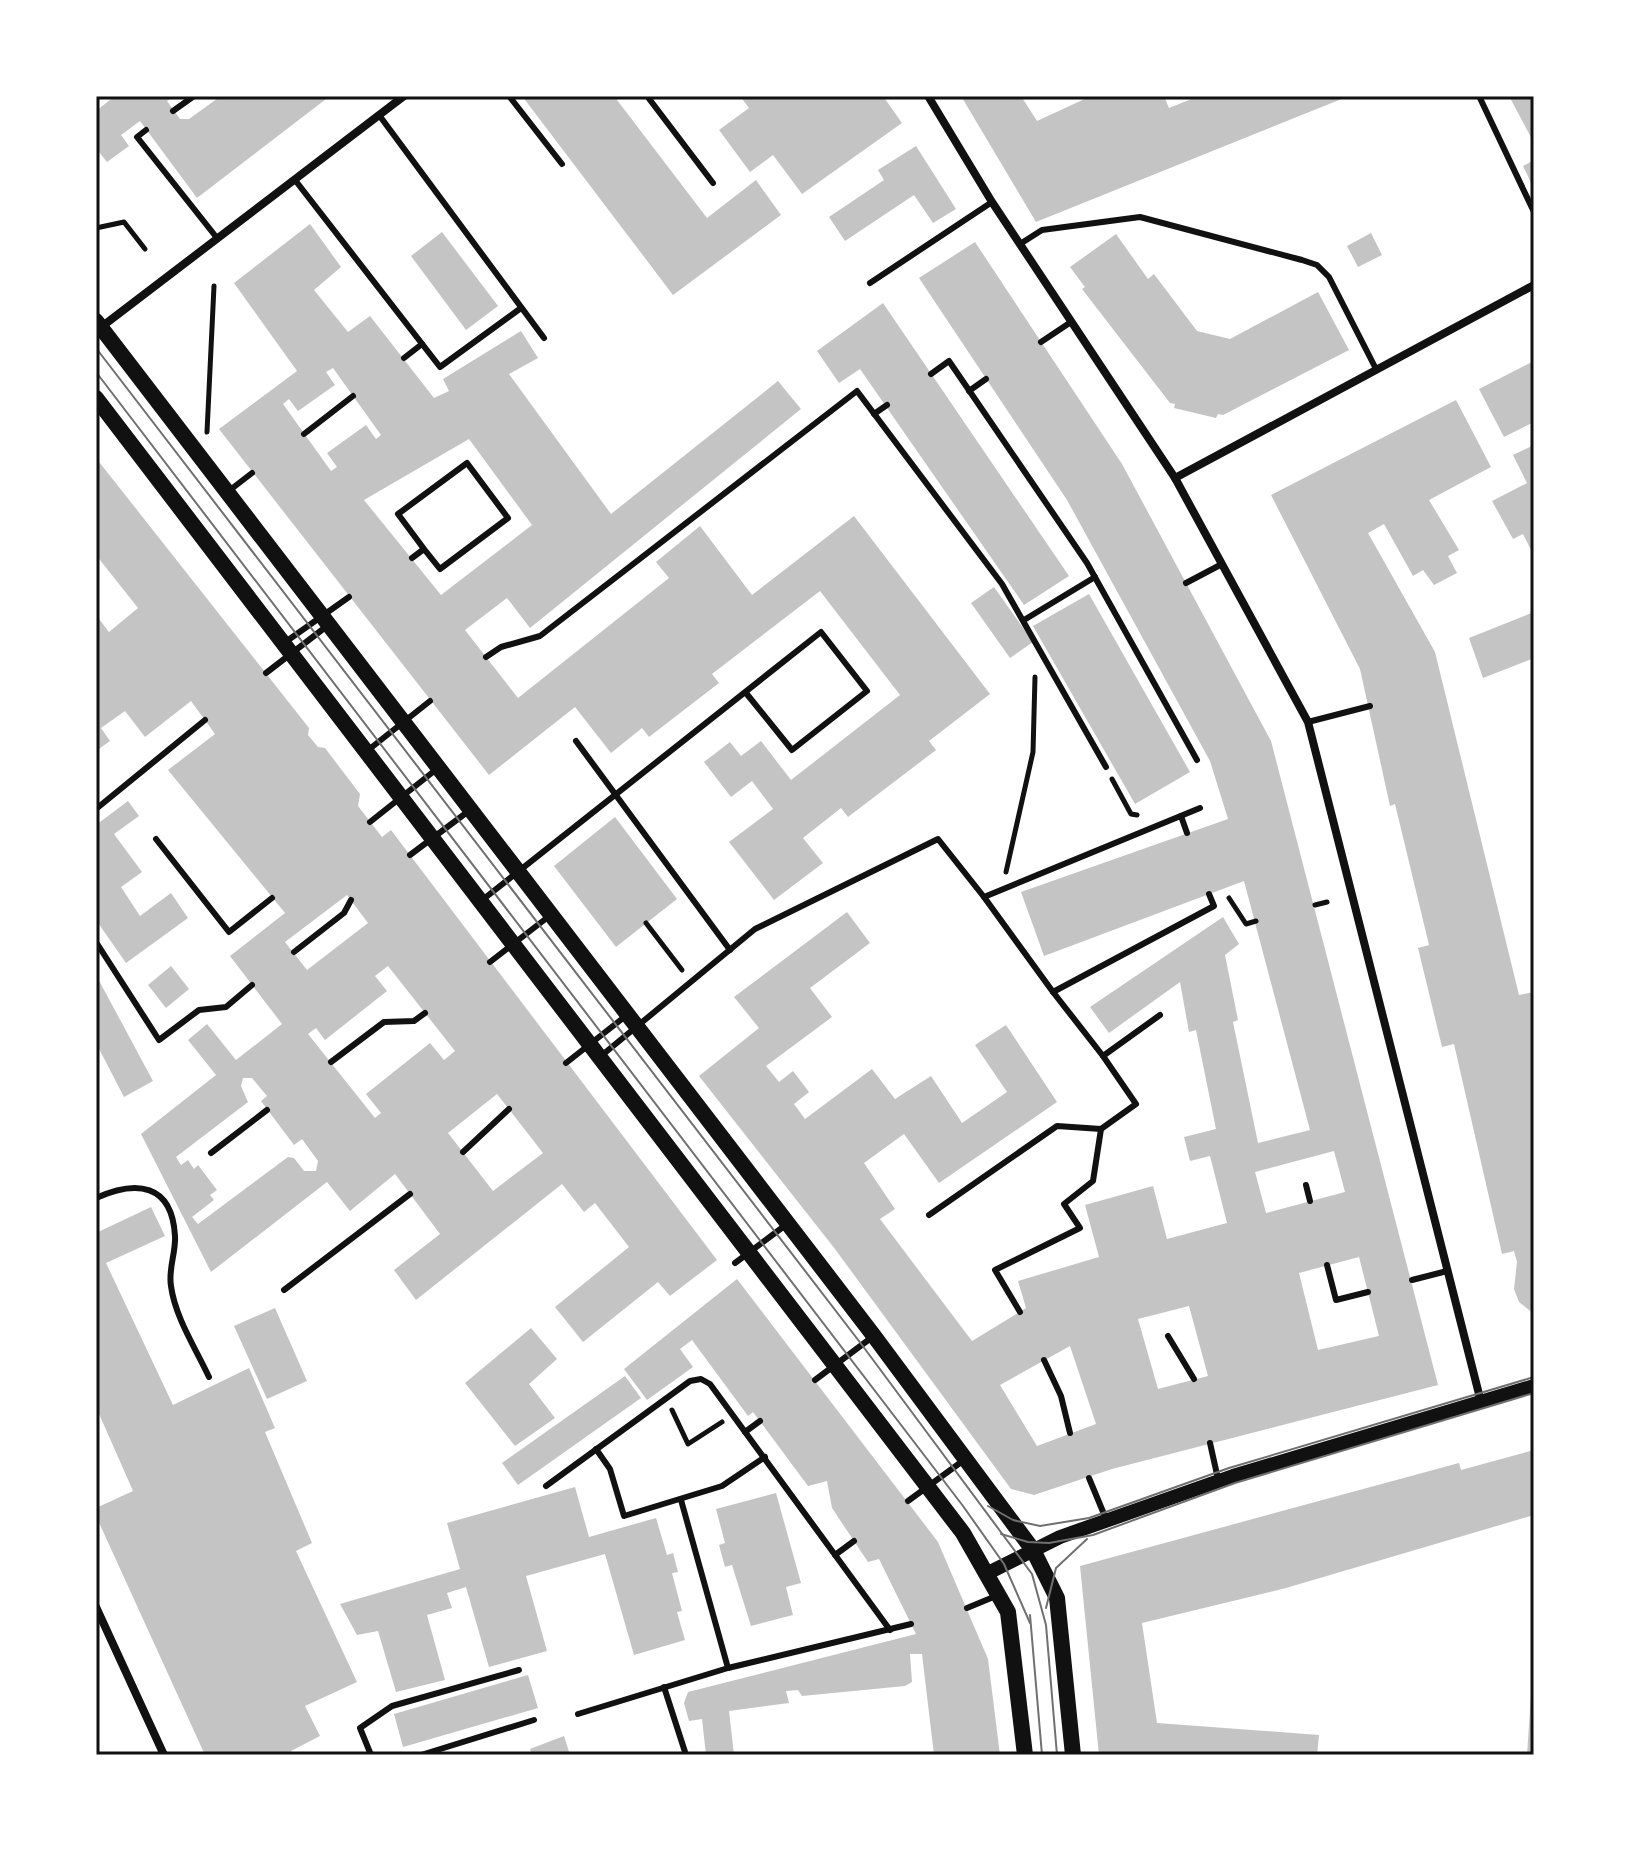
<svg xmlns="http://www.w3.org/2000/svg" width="1630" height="1851" font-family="Montserrat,sans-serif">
	<rect width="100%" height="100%" fill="#fff"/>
	<g fill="#c4c4c4" fill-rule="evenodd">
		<polygon points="115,96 175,96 167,101 180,119 189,119 221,96 330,96 197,198 140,121 121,135 129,146 107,162 99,152 96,154 96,111"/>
		<polygon points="522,96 614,96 707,218 756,180 781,215 673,295"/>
		<polygon points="740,96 883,96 902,123 802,194 773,155 750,172 719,130 749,108"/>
		<polygon points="961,96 1021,96 1037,121 1091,96 1164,96 1169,108 1199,96 1349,96 1036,222"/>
		<polygon points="1509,96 1534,96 1534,143"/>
		<polygon points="916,146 956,209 933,223 914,195 845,241 829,217 884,180 878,170"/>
		<polygon points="1534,160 1534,189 1523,166"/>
		<path d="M310,224L341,267L314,290L348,332L370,316L434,398L449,391L443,379L521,331L538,358L509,374L611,514L778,381L801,409L530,628L507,598L465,630L518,698L669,578L656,562L700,526L752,595L854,516L990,694L929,741L936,750L848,817L841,808L803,838L823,863L774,900L729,842L773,809L752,781L731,797L704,762L730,742L741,756L761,741L791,780L900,695L820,591L712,674L719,683L649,737L642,728L611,753L575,707L489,775L219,429L297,371L234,283ZM333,368L381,435L376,439L366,425L327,453L337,467L331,471L283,404L289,399L298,411L335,385L326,372ZM469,439L532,525L441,595L364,500Z"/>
		<polygon points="442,232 498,306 466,330 411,256"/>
		<polygon points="1371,233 1382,255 1358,267 1347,246"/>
		<polygon points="1116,234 1148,279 1154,274 1197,331 1230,339 1318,292 1349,350 1223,415 1218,414 1216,418 1174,408 1175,404 1170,403 1082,289 1085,287 1070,267"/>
		<path d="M975,242L1122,464L1271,741L1438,1385L1112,1469L1034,1495L1011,1489L835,1249L699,1076L759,1028L734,997L847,912L870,943L810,988L832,1017L766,1066L779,1082L793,1071L809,1092L794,1104L805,1119L872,1069L895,1099L931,1076L962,1123L1007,1092L975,1045L1006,1025L1057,1102L939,1183L904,1134L864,1163L895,1209L880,1219L972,1341L1026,1308L1018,1281L1099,1257L1085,1205L1153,1186L1167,1239L1227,1223L1210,1156L1190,1161L1184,1137L1216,1129L1196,1030L1189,1032L1180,982L1109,1033L1090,1007L1223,917L1239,944L1225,955L1238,1020L1233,1022L1258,1143L1310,1130L1244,881L1044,956L1021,892L1228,819L1210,761L1067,500L919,278ZM1334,1151L1345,1192L1266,1213L1255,1172ZM1359,1257L1379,1336L1318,1350L1299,1273ZM1189,1306L1208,1376L1158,1389L1138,1319ZM1070,1346L1096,1424L1037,1446L1000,1385Z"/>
		<polygon points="883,303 1069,576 1024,605 860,369 839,383 817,351"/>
		<polygon points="1534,361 1534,422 1504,437 1479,389"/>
		<polygon points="1456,400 1491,467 1429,500 1459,550 1448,556 1457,573 1434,585 1423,570 1413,576 1384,524 1368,533 1435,652 1519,995 1534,992 1534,1314 1519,1302 1514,1289 1517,1262 1514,1251 1502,1254 1454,1044 1442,1047 1418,948 1429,945 1395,804 1390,806 1360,669 1271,495"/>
		<polygon points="1534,445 1534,556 1523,534 1513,539 1492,501 1527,483 1513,455"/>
		<path d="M96,458L309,728L308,735L318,747L325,748L360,794L358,806L382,837L391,830L717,1260L670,1296L658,1282L583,1342L555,1307L629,1247L595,1203L584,1212L562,1184L416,1300L394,1270L440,1234L395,1174L350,1211L327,1182L211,1272L141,1134L216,1075L188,1040L207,1024L236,1060L282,1024L230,956L285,913L168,770L215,734L191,701L145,737L125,711L101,728L110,741L96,751V615L109,632L138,608L96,555ZM347,895L368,923L307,970L285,942ZM388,966L455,1051L444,1060L430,1043L366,1094L381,1113L375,1118L308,1034L316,1028L325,1040L387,991L375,976ZM243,1078H252L267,1096L261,1101L294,1145L302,1139L318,1161L316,1171H304L294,1158L288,1157L198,1224L192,1217L214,1200L210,1195L217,1190L198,1165L194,1169L188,1160L181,1165L176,1157L248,1102L241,1086ZM497,1094L543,1153L493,1191L448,1133Z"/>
		<polygon points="994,587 1033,642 1010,658 971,603"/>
		<polygon points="1089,594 1190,772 1135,804 1033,626"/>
		<polygon points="1534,612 1534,658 1483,678 1469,638"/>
		<polygon points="128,801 139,816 114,834 142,872 121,887 140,916 171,893 188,918 126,963 96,920 96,825"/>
		<polygon points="615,817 677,899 616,947 554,866"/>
		<polygon points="171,966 189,989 166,1008 148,985"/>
		<polygon points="96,975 153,1081 124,1097 96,1043"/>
		<polygon points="151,1207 165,1236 106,1263 173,1405 249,1368 275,1428 265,1432 312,1543 296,1551 357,1682 305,1706 320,1736 291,1751 293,1755 205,1755 96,1516 96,1508 133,1491 96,1407 96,1233"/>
		<polygon points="737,1279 938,1542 988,1659 1000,1755 934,1755 922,1654 910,1654 912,1682 905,1686 802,1696 798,1690 786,1691 789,1703 729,1711 734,1755 706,1755 702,1719 689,1721 684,1703 688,1692 916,1634 879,1559 868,1562 832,1508 827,1481 808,1486 753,1412 748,1416 692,1340 680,1349 693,1367 647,1400 624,1369"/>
		<polygon points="275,1308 307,1381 267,1399 234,1326"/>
		<polygon points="531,1328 557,1359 529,1384 555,1418 515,1446 465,1383"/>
		<polygon points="625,1376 641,1398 518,1485 502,1463"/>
		<polygon points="1534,1450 1534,1515 1286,1588 1142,1623 1157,1723 1319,1735 1317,1755 1099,1755 1080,1566 1459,1463 1461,1470"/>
		<polygon points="575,1487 589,1537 656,1518 667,1555 673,1553 678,1572 672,1573 682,1611 677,1612 685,1640 634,1655 605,1554 526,1576 547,1651 489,1667 466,1587 447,1593 452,1608 427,1615 445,1680 396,1692 378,1631 357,1635 340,1604 460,1569 447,1523"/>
		<polygon points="776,1493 801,1583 786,1587 793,1615 751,1626 732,1565 725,1567 719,1545 725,1543 716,1509"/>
		<polygon points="528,1675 538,1708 403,1747 394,1714"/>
		<polygon points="1532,1681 1534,1755 1527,1755"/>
		<polygon points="564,1736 570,1755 532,1755 530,1749"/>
	</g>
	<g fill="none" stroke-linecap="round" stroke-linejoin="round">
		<g stroke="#111" stroke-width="5">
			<polyline points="96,228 124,222 145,249"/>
			<polyline points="207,432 214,286"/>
			<polyline points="1112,779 1131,814 1137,815"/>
			<polyline points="1006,872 1033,752 1035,677"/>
			<polyline points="1229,898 1246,924 1256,921"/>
			<polyline points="1315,905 1327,902"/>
			<polyline points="646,923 682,970"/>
			<polyline points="672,1410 688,1444 722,1422"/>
		</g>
		<g stroke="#111" stroke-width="6">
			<polyline points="509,96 562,164"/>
			<polyline points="647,96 713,183"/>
			<polyline points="1479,96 1534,212"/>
			<polyline points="173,111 194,96"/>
			<polyline points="379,115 544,338"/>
			<polyline points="146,130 137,137 217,238"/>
			<polyline points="295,180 440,367 521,308"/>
			<polyline points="1020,244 1042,230 1140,217 1302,260 1317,265 1329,277 1376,369"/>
			<polyline points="870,283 992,202"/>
			<polyline points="1041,342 1071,322"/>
			<polyline points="404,358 422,344"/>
			<polyline points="931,374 949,361 1087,563 1197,760"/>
			<polyline points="969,391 986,379"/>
			<polyline points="874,414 887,405"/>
			<polyline points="304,434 353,396"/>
			<polyline points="230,490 252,473"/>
			<polyline points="412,558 424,549 440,569 508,518 467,463 398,514 424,549"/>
			<polyline points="1186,583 1222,564"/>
			<polyline points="1024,620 1095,577"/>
			<polyline points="284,643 349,597"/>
			<polyline points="486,657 501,647 540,636 857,391 1002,584 1106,767"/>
			<polyline points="266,673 327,626"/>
			<polyline points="1308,722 1370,706"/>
			<polyline points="576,741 730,950"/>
			<polyline points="367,751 430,701"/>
			<polyline points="96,809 205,720"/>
			<polyline points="1181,816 1187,833"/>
			<polyline points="370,822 438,768"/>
			<polyline points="156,839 229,932 272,898"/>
			<polyline points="410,855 470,810"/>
			<polyline points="984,897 1053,992 1214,906 1209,894"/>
			<polyline points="481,901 821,632 867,691 792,750 746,693"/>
			<polyline points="96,942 159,1040 199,1010 226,1007 252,985"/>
			<polyline points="294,952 344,913 351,900"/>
			<polyline points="490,962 548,917"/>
			<polyline points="1053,992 1103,1056"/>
			<polyline points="601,1056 755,929 938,839 984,897 1200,808"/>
			<polyline points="331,1062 384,1022 414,1021 425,1013"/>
			<polyline points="566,1063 627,1015"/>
			<polyline points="463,1152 509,1109"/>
			<polyline points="211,1153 267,1110"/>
			<polyline points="1306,1185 1310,1201"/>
			<path d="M96,1198C136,1180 172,1183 175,1236C176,1253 168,1269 171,1286C175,1317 196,1349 209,1377"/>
			<polyline points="929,1215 1057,1126 1101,1129"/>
			<polyline points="735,1263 787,1224"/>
			<polyline points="1327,1265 1336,1300 1368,1292"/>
			<polyline points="1412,1280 1447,1271"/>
			<polyline points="284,1290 410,1194"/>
			<polyline points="1020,1312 995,1270 1080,1228 1064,1204 1093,1181 1101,1129 1136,1104 1103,1056 1160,1015"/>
			<polyline points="1168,1336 1194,1379"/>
			<polyline points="1044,1360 1061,1396 1070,1433"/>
			<polyline points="815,1380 871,1338"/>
			<polyline points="745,1432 760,1421"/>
			<polyline points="1210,1443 1218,1479"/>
			<polyline points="596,1449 610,1469 624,1516 722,1486 765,1457"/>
			<polyline points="1089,1478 1106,1519"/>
			<polyline points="546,1486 690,1381 701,1379 710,1384 890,1630"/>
			<polyline points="681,1500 728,1668 911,1624"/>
			<polyline points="908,1501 964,1460"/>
			<polyline points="835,1555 854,1541"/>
			<polyline points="967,1608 996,1596"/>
			<polyline points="664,1687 686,1755"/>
			<polyline points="578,1714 728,1668"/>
			<polyline points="371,1755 360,1728 392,1706 519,1670"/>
			<polyline points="421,1755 534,1720"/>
		</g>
		<g stroke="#111" stroke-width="8">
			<polyline points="928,96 992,202 1175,478 1308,722 1481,1402"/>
			<polyline points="100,328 404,96"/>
			<polyline points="1175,478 1534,285"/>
			<polyline points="96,1607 164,1755"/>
		</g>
		<polyline stroke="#111" stroke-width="14" points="988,1573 1060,1537 1233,1476 1534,1386"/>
		<g stroke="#111" stroke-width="16">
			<polyline points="96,321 874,1336 1033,1550 1057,1598 1073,1755"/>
			<polyline points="96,398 963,1533 1008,1612 1025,1755"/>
		</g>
		<g stroke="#707070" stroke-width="2">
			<polyline points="96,348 862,1345 1032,1574 1046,1625 1057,1755"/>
			<polyline points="96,372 963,1506 1004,1564 1030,1623"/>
			<polyline points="988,1506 1013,1520 1040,1526 1089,1518 1229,1468 1534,1377"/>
			<polyline points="1001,1534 1028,1542 1049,1543 1093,1535 1235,1483 1534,1393"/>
			<polyline points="1046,1608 1056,1568 1087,1539"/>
			<polyline points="1030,1615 1042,1755"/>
		</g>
	</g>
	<rect width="1630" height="1851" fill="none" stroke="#ffffff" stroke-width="196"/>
	<rect x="98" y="98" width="1434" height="1655" fill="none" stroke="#111" stroke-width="3"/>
</svg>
